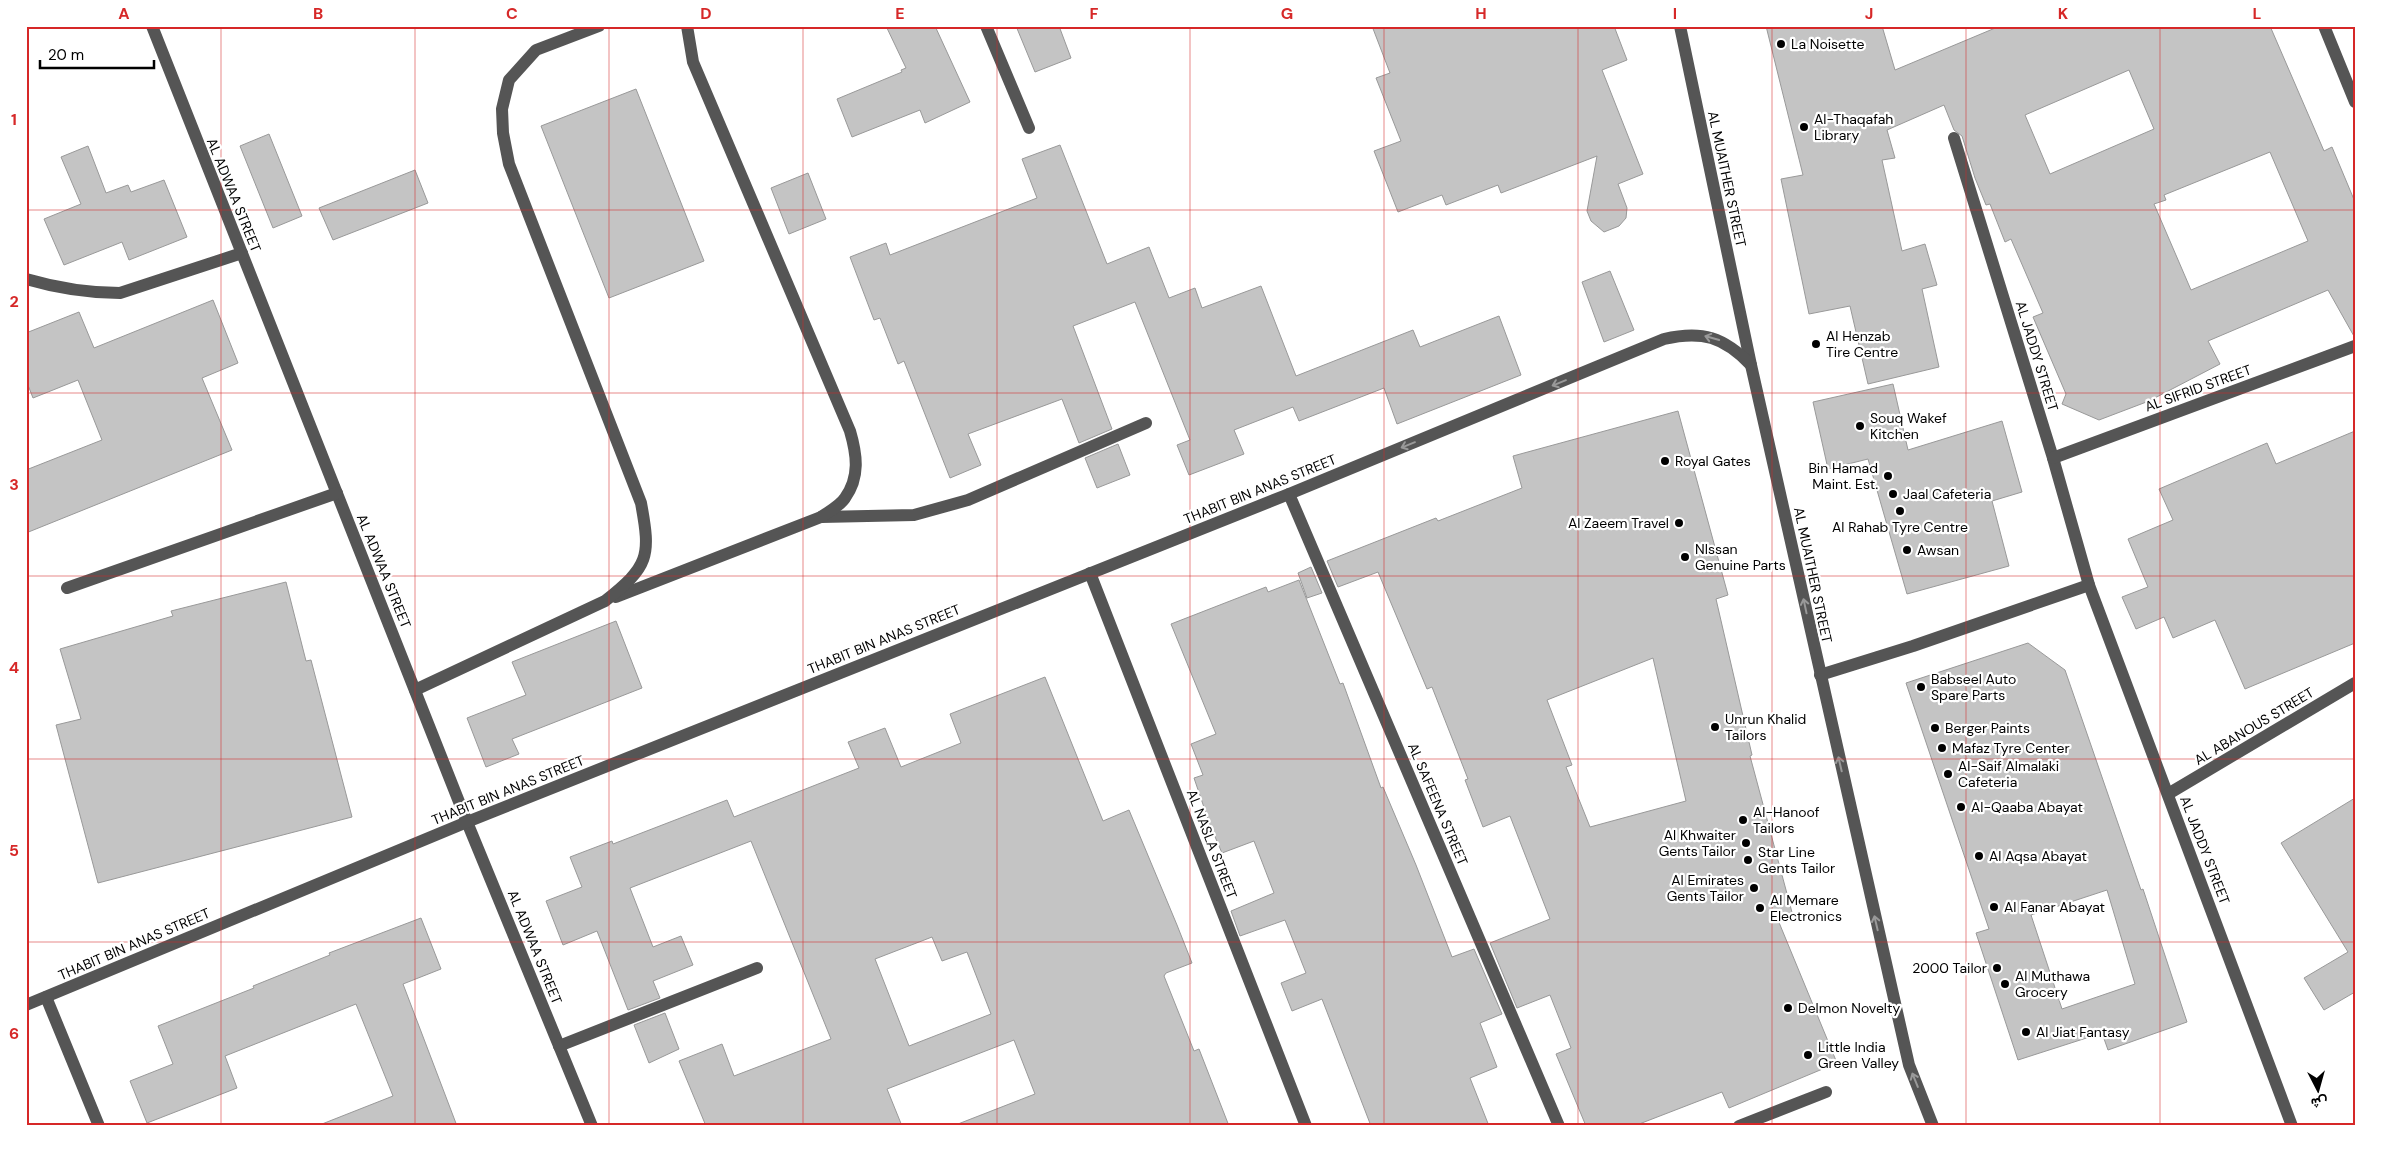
<svg xmlns="http://www.w3.org/2000/svg" width="2381" height="1152" font-family="'DM Sans',Vazirmatn,sans-serif">
	<rect width="100%" height="100%" fill="#fff"/>
	<g fill="#c4c4c4" stroke="#999" fill-rule="evenodd">
		<polygon points="886,26 935,26 970,102 925,123 920,110 852,137 837,99 902,72 901,70 906,68"/>
		<polygon points="1016,26 1059,26 1071,58 1035,72"/>
		<polygon points="1372,26 1614,26 1627,60 1602,70 1643,174 1618,184 1627,208 1626,218 1619,226 1604,232 1591,221 1587,211 1597,156 1501,193 1498,185 1446,205 1442,195 1398,212 1374,151 1401,141 1376,78 1390,73"/>
		<path d="M1766,26H1882L1895,70L2000,26H2270L2324,151L2332,147L2355,202V338L2328,290L2208,341L2220,364L2149,401L2099,420L2062,404L2066,394L2033,317L2043,313L2011,239L2005,242L1990,204L1986,205L1975,178L1962,136L1954,130L1944,105L1887,130L1895,158L1882,160L1902,251L1925,244L1937,285L1922,289L1939,367L1868,384L1850,306L1809,314L1781,179L1803,175ZM2129,70L2154,129L2050,174L2025,115ZM2270,152L2308,241L2191,290L2154,204L2166,200L2164,195Z"/>
		<polygon points="636,89 704,261 609,298 541,126"/>
		<polygon points="269,134 302,216 273,228 240,146"/>
		<polygon points="1060,145 1107,264 1149,247 1169,298 1195,288 1202,308 1261,286 1296,376 1413,330 1420,347 1499,316 1521,375 1397,424 1384,388 1299,421 1293,407 1234,430 1244,454 1189,475 1177,445 1190,440 1135,302 1073,326 1112,429 1079,443 1062,399 968,434 981,465 950,478 904,361 898,364 880,318 874,320 850,257 886,243 890,255 1037,198 1022,159"/>
		<polygon points="88,146 106,193 128,185 131,192 164,180 187,237 129,260 122,242 64,265 44,219 81,204 61,157"/>
		<polygon points="415,170 428,203 333,240 319,208"/>
		<polygon points="808,173 826,219 789,234 771,188"/>
		<polygon points="1610,271 1634,330 1604,342 1582,282"/>
		<polygon points="213,300 238,363 202,378 232,450 26,533 26,470 102,440 78,380 33,398 26,380 26,333 79,312 94,348"/>
		<polygon points="1893,384 1908,450 2002,421 2022,492 1992,501 2009,566 1907,594 1868,459 1828,469 1813,402"/>
		<path d="M1678,411L1728,595L1716,599L1752,755L1750,756L1793,916L1778,920L1837,1063L1729,1108L1722,1092L1634,1126H1586L1556,1054L1571,1048L1550,995L1517,1008L1490,943L1550,919L1510,816L1483,827L1465,780L1468,779L1432,687L1427,689L1378,572L1338,587L1327,561L1436,518L1438,521L1522,488L1513,456ZM1653,658L1686,801L1590,827L1566,767L1572,765L1547,700Z"/>
		<polygon points="2355,431 2355,643 2245,689 2215,620 2173,638 2164,617 2136,629 2122,597 2148,587 2128,539 2173,520 2159,489 2267,443 2276,464"/>
		<polygon points="1118,444 1130,475 1097,488 1085,458"/>
		<polygon points="1311,567 1322,593 1307,598 1298,573"/>
		<polygon points="1299,580 1340,684 1343,683 1381,788 1383,787 1416,865 1452,957 1474,949 1502,1014 1480,1023 1497,1067 1470,1078 1489,1126 1371,1126 1322,999 1292,1011 1281,983 1306,973 1285,920 1240,936 1231,911 1274,893 1254,841 1222,853 1210,825 1194,778 1203,775 1191,744 1216,734 1171,624 1266,587 1268,592"/>
		<polygon points="286,582 306,661 311,660 352,817 98,883 56,725 81,719 60,649 173,616 171,611"/>
		<polygon points="616,621 642,688 512,739 519,754 486,767 467,718 526,695 512,662"/>
		<path d="M2028,643L2065,670L2141,890L2143,889L2187,1022L2108,1050L2102,1033L2018,1060L1976,933L1989,929L1906,683ZM2107,890L2135,984L2062,1009L2031,915Z"/>
		<path d="M1045,677L1103,821L1129,810L1177,925L1192,963L1166,973L1164,976L1194,1051L1199,1049L1229,1126H958V1124L1035,1094L1014,1040L887,1089L902,1126H706L679,1061L722,1044L734,1076L831,1039L751,841L630,888L653,947L681,936L693,965L653,981L660,998L628,1010L597,931L563,945L546,901L582,887L570,857L612,841L613,844L727,800L734,817L859,768L848,742L885,728L901,767L961,743L950,714ZM932,937L942,961L967,952L991,1014L909,1046L875,959Z"/>
		<polygon points="2355,798 2355,992 2324,1010 2304,978 2348,952 2281,843"/>
		<polygon points="421,918 441,969 403,984 457,1126 323,1126 322,1124 393,1096 356,1004 225,1056 237,1088 147,1123 130,1081 173,1064 158,1026 254,988 253,986 330,955 329,953"/>
		<polygon points="665,1013 679,1049 649,1063 634,1025"/>
	</g>
	<g fill="none" stroke-linecap="round" stroke-linejoin="round">
		<g stroke="#555" stroke-width="12">
			<polyline points="152,26 467,822 592,1126"/>
			<polyline points="986,26 1029,128"/>
			<polyline points="1680,26 1751,365 1909,1065 1933,1126"/>
			<polyline points="2324,26 2355,102"/>
			<polyline points="1954,138 2053,458 2089,585 2292,1126"/>
			<path d="M26,279C57,288 88,293 120,293L242,253"/>
			<polyline points="2053,458 2355,346"/>
			<polyline points="1289,494 1559,1126"/>
			<polyline points="821,517 914,515 968,500 1146,423"/>
			<polyline points="1090,573 1306,1126"/>
			<polyline points="67,588 337,493"/>
			<path d="M616,597L821,517C828,512 840,506 845,498C860,477 857,455 850,431L693,62L687,26"/>
			<polyline points="1820,675 1913,646 2089,585"/>
			<path d="M415,690L605,601C649,566 651,557 641,503L509,164L503,133L502,109L509,80L536,50L599,26"/>
			<polyline points="2168,794 2355,683"/>
			<polyline points="46,997 99,1126"/>
			<path d="M26,1005L467,822L1289,494L1664,339C1702,330 1724,337 1751,365"/>
			<polyline points="559,1046 757,968"/>
			<polyline points="1739,1126 1826,1092"/>
		</g>
	</g>
	<defs><path id="oneway-shaft" d="M-6 0H5M1.5-3L5.5 0L1.5 3" fill="none" stroke-width="1.6" stroke-linecap="round" stroke-linejoin="round" transform="scale(1.25)"/></defs>
	<g stroke="#999">
		<use href="#oneway-shaft" transform="translate(1712 338) rotate(-164)"/>
		<use href="#oneway-shaft" transform="translate(1559 383) rotate(158)"/>
		<use href="#oneway-shaft" transform="translate(1408 445) rotate(158)"/>
		<use href="#oneway-shaft" transform="translate(1805 606) rotate(-102)"/>
		<use href="#oneway-shaft" transform="translate(1840 764) rotate(-103)"/>
		<use href="#oneway-shaft" transform="translate(1876 923) rotate(-103)"/>
		<use href="#oneway-shaft" transform="translate(1915 1080) rotate(-112)"/>
	</g>
	<path fill="none" stroke="#d62828" stroke-width="1" stroke-opacity="0.55" d="M221,26V1126M415,26V1126M609,26V1126M803,26V1126M997,26V1126M1190,26V1126M1384,26V1126M1578,26V1126M1772,26V1126M1966,26V1126M2160,26V1126M26,210H2355M26,393H2355M26,576H2355M26,759H2355M26,942H2355"/>
	<g fill="#000" stroke="#fff" stroke-width="2">
		<circle cx="1781" cy="44" r="5"/>
		<circle cx="1804" cy="127" r="5"/>
		<circle cx="1816" cy="344" r="5"/>
		<circle cx="1860" cy="426" r="5"/>
		<circle cx="1665" cy="461" r="5"/>
		<circle cx="1888" cy="476" r="5"/>
		<circle cx="1893" cy="494" r="5"/>
		<circle cx="1900" cy="511" r="5"/>
		<circle cx="1679" cy="523" r="5"/>
		<circle cx="1907" cy="550" r="5"/>
		<circle cx="1685" cy="557" r="5"/>
		<circle cx="1921" cy="687" r="5"/>
		<circle cx="1715" cy="727" r="5"/>
		<circle cx="1935" cy="728" r="5"/>
		<circle cx="1942" cy="748" r="5"/>
		<circle cx="1948" cy="774" r="5"/>
		<circle cx="1961" cy="807" r="5"/>
		<circle cx="1743" cy="820" r="5"/>
		<circle cx="1746" cy="843" r="5"/>
		<circle cx="1979" cy="856" r="5"/>
		<circle cx="1748" cy="860" r="5"/>
		<circle cx="1754" cy="888" r="5"/>
		<circle cx="1994" cy="907" r="5"/>
		<circle cx="1760" cy="908" r="5"/>
		<circle cx="1997" cy="968" r="5"/>
		<circle cx="2005" cy="984" r="5"/>
		<circle cx="1788" cy="1008" r="5"/>
		<circle cx="2026" cy="1032" r="5"/>
		<circle cx="1808" cy="1055" r="5"/>
	</g>
	<g text-anchor="middle" stroke-width="4.5" stroke-linejoin="round" paint-order="stroke">
		<g font-size="14" fill="#000" stroke="#fff" text-anchor="start">
			<text x="1791" y="49">La Noisette</text>
			<text x="1814" y="124">Al-Thaqafah<tspan x="1814" dy="16">Library</tspan></text>
			<text x="1826" y="341">Al Henzab<tspan x="1826" dy="16">Tire Centre</tspan></text>
			<text x="1870" y="423">Souq Wakef<tspan x="1870" dy="16">Kitchen</tspan></text>
			<text x="1675" y="466">Royal Gates</text>
			<text x="1878" y="473" text-anchor="end">Bin Hamad<tspan x="1878" dy="16">Maint. Est.</tspan></text>
			<text x="1903" y="499">Jaal Cafeteria</text>
			<text x="1669" y="528" text-anchor="end">Al Zaeem Travel</text>
			<text x="1900" y="532" text-anchor="middle">Al Rahab Tyre Centre</text>
			<text x="1695" y="554">NIssan<tspan x="1695" dy="16">Genuine Parts</tspan></text>
			<text x="1917" y="555">Awsan</text>
			<text x="1931" y="684">Babseel Auto<tspan x="1931" dy="16">Spare Parts</tspan></text>
			<text x="1725" y="724">Unrun Khalid<tspan x="1725" dy="16">Tailors</tspan></text>
			<text x="1945" y="733">Berger Paints</text>
			<text x="1952" y="753">Mafaz Tyre Center</text>
			<text x="1958" y="771">Al-Saif Almalaki<tspan x="1958" dy="16">Cafeteria</tspan></text>
			<text x="1971" y="812">Al-Qaaba Abayat</text>
			<text x="1753" y="817">Al-Hanoof<tspan x="1753" dy="16">Tailors</tspan></text>
			<text x="1736" y="840" text-anchor="end">Al Khwaiter<tspan x="1736" dy="16">Gents Tailor</tspan></text>
			<text x="1758" y="857">Star Line<tspan x="1758" dy="16">Gents Tailor</tspan></text>
			<text x="1989" y="861">Al Aqsa Abayat</text>
			<text x="1744" y="885" text-anchor="end">Al Emirates<tspan x="1744" dy="16">Gents Tailor</tspan></text>
			<text x="1770" y="905">Al Memare<tspan x="1770" dy="16">Electronics</tspan></text>
			<text x="2004" y="912">Al Fanar Abayat</text>
			<text x="1987" y="973" text-anchor="end">2000 Tailor</text>
			<text x="2015" y="981">Al Muthawa<tspan x="2015" dy="16">Grocery</tspan></text>
			<text x="1798" y="1013">Delmon Novelty</text>
			<text x="2036" y="1037">Al Jiat Fantasy</text>
			<text x="1818" y="1052">Little India<tspan x="1818" dy="16">Green Valley</tspan></text>
		</g>
		<g font-size="14" fill="#000" stroke="#fff">
			<text transform="translate(1727 179) rotate(78)" y="5">AL MUAITHER STREET</text>
			<text transform="translate(234 195) rotate(68)" y="5">AL ADWAA STREET</text>
			<text transform="translate(2037 356) rotate(73)" y="5">AL JADDY STREET</text>
			<text transform="translate(2198 388) rotate(-20)" y="5">AL SIFRID STREET</text>
			<text transform="translate(1260 489) rotate(-22)" y="5">THABIT BIN ANAS STREET</text>
			<text transform="translate(384 571) rotate(68)" y="5">AL ADWAA STREET</text>
			<text transform="translate(1813 575) rotate(78)" y="5">AL MUAITHER STREET</text>
			<text transform="translate(884 639) rotate(-22)" y="5">THABIT BIN ANAS STREET</text>
			<text transform="translate(2254 726) rotate(-31)" y="5">AL ABANOUS STREET</text>
			<text transform="translate(508 790) rotate(-22)" y="5">THABIT BIN ANAS STREET</text>
			<text transform="translate(1438 804) rotate(67)" y="5">AL SAFEENA STREET</text>
			<text transform="translate(1212 844) rotate(69)" y="5">AL NASLA STREET</text>
			<text transform="translate(2205 850) rotate(69)" y="5">AL JADDY STREET</text>
			<text transform="translate(134 944) rotate(-23)" y="5">THABIT BIN ANAS STREET</text>
			<text transform="translate(535 947) rotate(68)" y="5">AL ADWAA STREET</text>
		</g>
	</g>
	<rect width="2381" height="1152" fill="none" stroke="#ffffff" stroke-width="55"/>
	<g transform="translate(2318 1090) rotate(174)" stroke="#ffffff" stroke-width="4" paint-order="stroke">
	<path d="M0-4L9 19L0 12L-9 19Z" fill="#000000"/>
	<text y="-8" font-size="14" font-weight="bold" text-anchor="middle" fill="#000000">ش</text>
	</g>
	<path d="M40 60v8h114v-8" fill="none" stroke="#000000" stroke-width="2.5"/>
	<text x="48" y="60" font-size="15" fill="#000000" stroke="#ffffff" stroke-width="4" paint-order="stroke">20 m</text>
	<rect x="28" y="28" width="2326" height="1096" fill="none" stroke="#d62828" stroke-width="2"/>
	<g font-size="16" text-anchor="middle" font-weight="bold" fill="#d62828">
		<text x="124" y="19">A</text>
		<text x="318" y="19">B</text>
		<text x="512" y="19">C</text>
		<text x="706" y="19">D</text>
		<text x="900" y="19">E</text>
		<text x="1094" y="19">F</text>
		<text x="1287" y="19">G</text>
		<text x="1481" y="19">H</text>
		<text x="1675" y="19">I</text>
		<text x="1869" y="19">J</text>
		<text x="2063" y="19">K</text>
		<text x="2257" y="19">L</text>
		<text x="14" y="125">1</text>
		<text x="14" y="307">2</text>
		<text x="14" y="490">3</text>
		<text x="14" y="673">4</text>
		<text x="14" y="856">5</text>
		<text x="14" y="1039">6</text>
	</g>
</svg>
